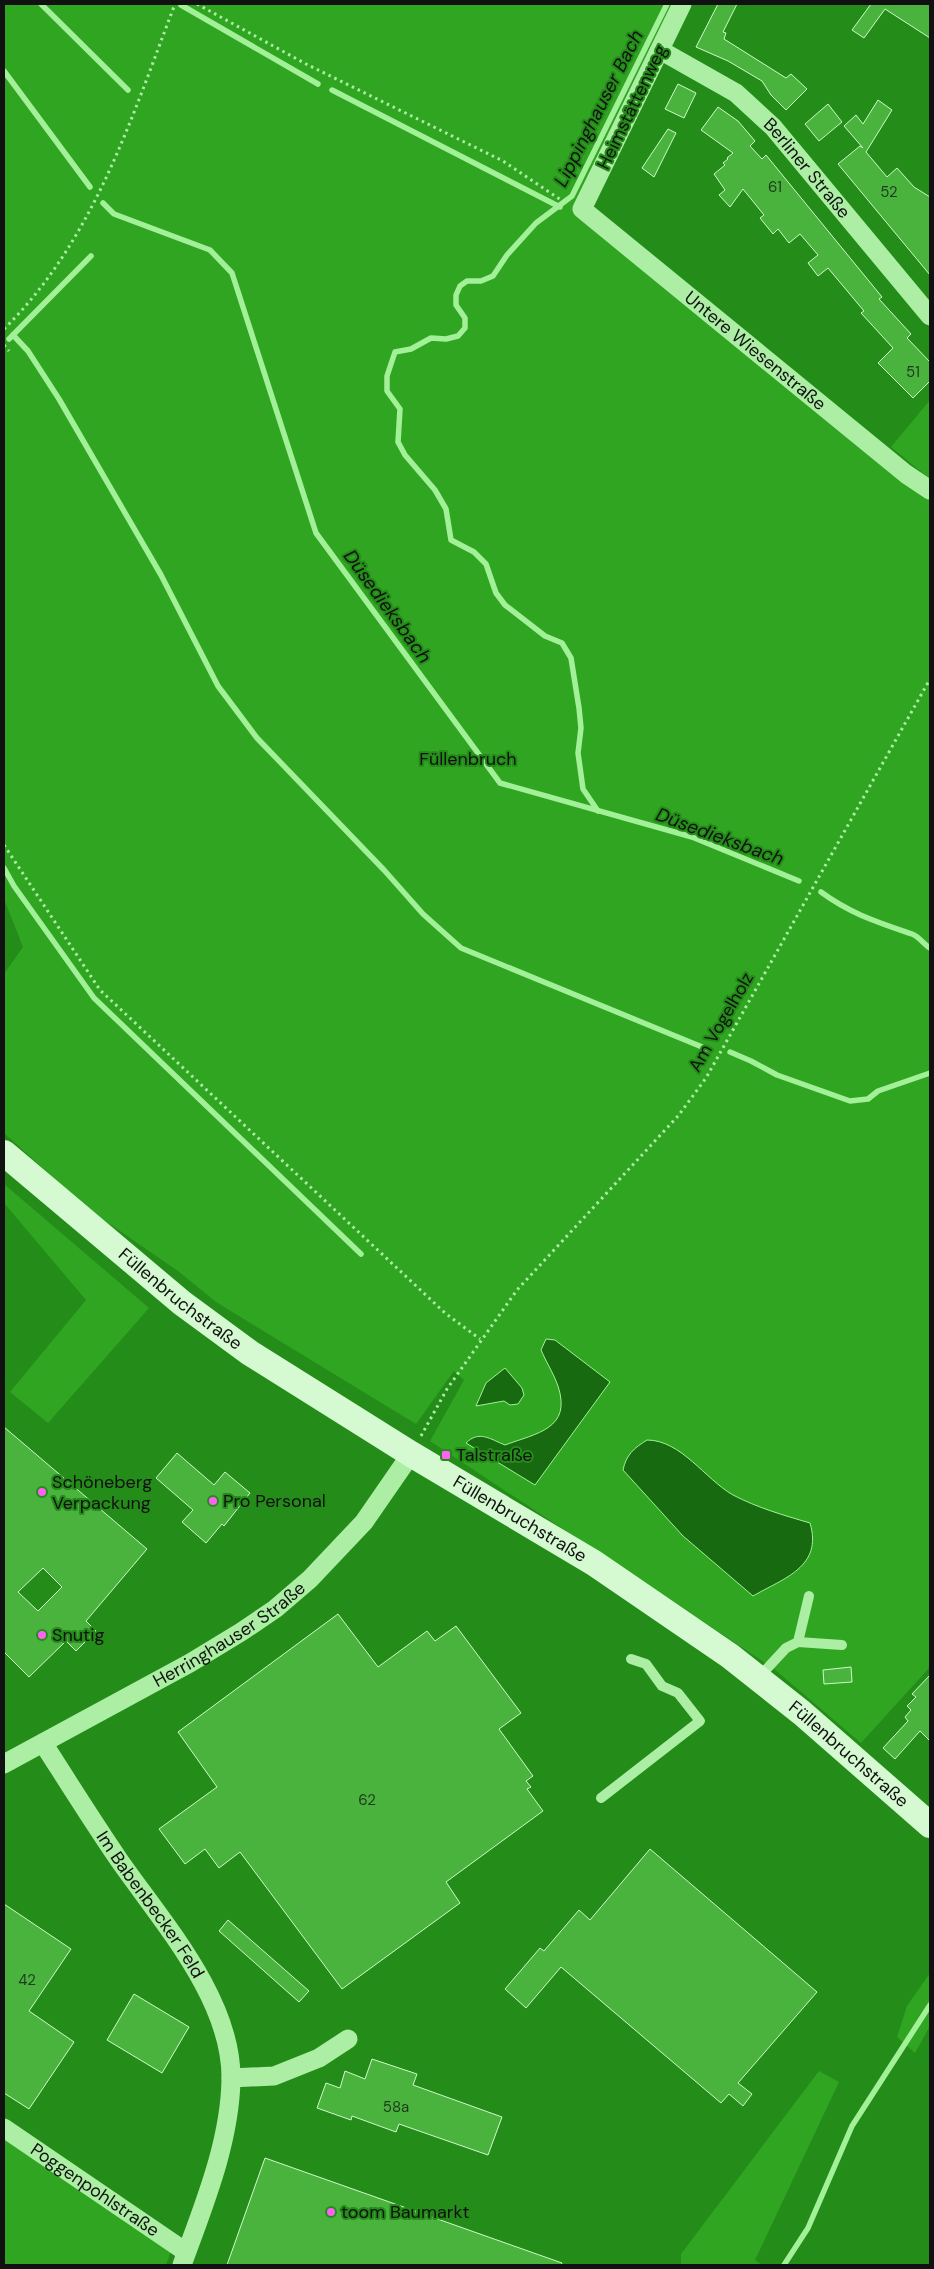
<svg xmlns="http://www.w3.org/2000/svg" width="934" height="2269" font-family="'DM Sans',sans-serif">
	<rect width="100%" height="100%" fill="#248c19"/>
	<g fill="#30a522">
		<polygon points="4,4 672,4 576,209 930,496 930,1667 861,1743 773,1668 430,1441 464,1380 454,1371 416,1424 216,1302 178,1271 88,1209 4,1133 4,974 23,947 4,899"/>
		<polygon points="930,400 930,479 891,447"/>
		<polygon points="4,1184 149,1308 48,1423 10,1392 86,1300 4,1203"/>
		<polygon points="930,1973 930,2026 915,2053 897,2037 907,2006"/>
		<polygon points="819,2071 839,2082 755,2260 762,2265 681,2265 681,2254"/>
		<polygon points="4,2136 171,2251 166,2265 4,2265"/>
	</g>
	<g fill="#186a10" stroke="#a2f097">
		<path d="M546,1339L555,1340L610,1382L535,1485L466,1443C479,1430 490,1439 505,1445C537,1433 572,1429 558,1386C554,1374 546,1362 541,1350Z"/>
		<polygon points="505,1368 522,1388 524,1395 518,1404 510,1405 504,1401 476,1406 486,1383"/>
		<path d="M647,1440C681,1440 705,1479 733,1495C758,1508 783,1515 810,1523C823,1567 784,1578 753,1596L683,1536L623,1470C626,1455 634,1448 647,1440Z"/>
	</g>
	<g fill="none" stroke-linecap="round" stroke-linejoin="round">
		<g stroke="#a2f097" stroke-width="5.5">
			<polyline points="41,4 128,90"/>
			<polyline points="181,5 318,84"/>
			<polyline points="4,71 90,187"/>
			<polyline points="332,90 560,207"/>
			<polyline points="103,203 114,214 210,250 232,273 316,533 500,783 692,837 799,881"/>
			<polyline points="13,335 28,351 59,399 161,575 218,686 257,738 384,870 423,914 461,948 707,1049"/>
			<polyline points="9,339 91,256"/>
			<polyline points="598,811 583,789 578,753 581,728 579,708 571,658 562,643 545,636 505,605 496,593 486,564 474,552 451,540 446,509 435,490 405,455 398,442 400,409 387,391 387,376 395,352 411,349 431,338 446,339 458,336 465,328 465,318 456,305 456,295 460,286 467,281 481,281 493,276 507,255 536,223 572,196 667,4"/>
			<polyline points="4,868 14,886 94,998 361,1254"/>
			<path d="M821,892C851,914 877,922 912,934C920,937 923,944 930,948"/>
			<polyline points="730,1052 751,1061 777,1075 850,1101 868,1099 878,1091 930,1073"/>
			<polyline points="784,2265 808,2228 852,2126 930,2005"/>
		</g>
	</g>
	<g fill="#49b33e" stroke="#cffaca" fill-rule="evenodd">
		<polygon points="718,4 737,4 723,32 726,33 724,39 786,78 791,74 807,89 786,110 771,95 762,81 728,61 696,47"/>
		<polygon points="871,4 930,4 930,38 885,9 864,38 852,30"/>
		<polygon points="678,84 696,93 684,118 665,109"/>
		<polygon points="878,100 892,110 866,152 887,177 897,168 914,187 930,197 930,275 838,164 860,146 863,148 844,126 856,115 863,124"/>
		<polygon points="828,104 842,122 819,141 805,124"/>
		<polygon points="718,107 738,121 755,141 750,146 762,159 766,155 882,297 879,299 911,334 907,338 930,362 930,381 913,398 878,363 893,348 861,313 864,311 828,268 818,276 808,263 818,255 800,234 789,243 778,229 773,234 760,218 764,215 743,189 730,207 719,195 725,190 714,174 725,165 723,163 728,159 727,158 733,153 701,130"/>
		<polygon points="668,129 676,133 654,177 642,168"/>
		<path d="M4,1427L147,1549L86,1621L96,1631L76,1651L66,1641L29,1677L4,1652ZM43,1568L62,1587L38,1611L18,1592Z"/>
		<polygon points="177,1453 214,1485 225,1472 250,1493 224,1526 222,1524 206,1543 182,1522 193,1510 156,1478"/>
		<polygon points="338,1614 378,1667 427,1631 435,1641 456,1626 521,1713 499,1729 533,1776 526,1781 531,1787 527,1789 543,1811 446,1882 460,1903 342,1989 240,1852 219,1868 205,1849 185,1864 159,1829 217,1787 178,1732"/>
		<polygon points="851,1667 852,1682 824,1684 823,1670"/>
		<polygon points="930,1675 930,1741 920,1731 895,1759 883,1748 908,1721 905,1717 911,1710 907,1706 916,1697 912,1694"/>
		<polygon points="650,1849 817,1992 738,2083 752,2094 743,2106 729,2094 721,2103 561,1967 526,2008 505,1989 540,1948 544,1951 579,1910 590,1920"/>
		<polygon points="4,1904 71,1949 29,2011 74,2042 29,2109 4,2093"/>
		<polygon points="228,1920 309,1991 299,2002 219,1931"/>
		<polygon points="134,1994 189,2027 162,2073 107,2040"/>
		<polygon points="372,2059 417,2074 413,2085 502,2117 488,2155 399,2124 396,2132 352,2116 351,2120 317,2108 326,2083 340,2088 345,2071 365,2079"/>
		<polygon points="265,2158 562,2263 561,2265 227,2265"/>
	</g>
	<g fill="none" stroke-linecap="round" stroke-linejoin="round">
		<g stroke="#aceea4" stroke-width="3" stroke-dasharray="2.5 4" stroke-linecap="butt">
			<polyline points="197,4 306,64 503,161 567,204"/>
			<path d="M4,329C94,240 131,119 175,4"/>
			<polyline points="4,345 9,351"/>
			<polyline points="4,845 100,990 445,1313 480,1339"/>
			<polyline points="421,1436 447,1389 517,1290 678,1116 706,1078 930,679"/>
		</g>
		<g stroke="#aceea4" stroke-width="10">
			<polyline points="798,1642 842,1645"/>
			<polyline points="759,1677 786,1648 798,1642 809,1596"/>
			<polyline points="601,1798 700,1721 678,1693 662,1686 646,1664 631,1659"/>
		</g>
		<g stroke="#aceea4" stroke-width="19">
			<path id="s1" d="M682,4L582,209L906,474L930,490"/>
			<path id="s2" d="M660,50L736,93L773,127L930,316"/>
			<path id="s3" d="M43,1743C68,1782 93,1822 119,1860C163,1923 232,2000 231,2079C230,2143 203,2207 182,2265"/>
			<path id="s4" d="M4,1764L190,1663L241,1632L275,1609L310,1579L364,1522L411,1454"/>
			<polyline points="231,2078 274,2076 319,2058 348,2039"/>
			<path id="s5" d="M4,2128L186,2252"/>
		</g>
		<path stroke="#d5fad1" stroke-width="26" id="s6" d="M4,1153L182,1303L250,1353L411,1454L594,1563L730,1656L802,1713L930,1825"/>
	</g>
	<g fill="#ff61f6" stroke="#248c19" stroke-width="2">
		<rect x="441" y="1450" width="10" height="10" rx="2.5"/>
		<circle cx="42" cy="1492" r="5"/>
		<circle cx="213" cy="1501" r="5"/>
		<circle cx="42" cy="1635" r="5"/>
		<circle cx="331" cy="2212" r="5"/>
	</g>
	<g text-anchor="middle" stroke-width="4" stroke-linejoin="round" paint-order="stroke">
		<g font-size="15" fill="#1f3a1c">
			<text x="775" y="192">61</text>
			<text x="889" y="197">52</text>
			<text x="913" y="377">51</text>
			<text x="367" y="1805">62</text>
			<text x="27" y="1985">42</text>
			<text x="396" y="2112">58a</text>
		</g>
		<g font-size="18" fill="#111" stroke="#248c19">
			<text transform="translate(632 107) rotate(-64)" y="6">Heimstättenweg</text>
			<text dy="6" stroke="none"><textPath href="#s2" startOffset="191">Berliner Straße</textPath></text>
			<text dy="6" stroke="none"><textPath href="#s1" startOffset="452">Untere Wiesenstraße</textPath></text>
			<text transform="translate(721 1022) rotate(-60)" y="6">Am Vogelholz</text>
			<text dy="6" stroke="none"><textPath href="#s6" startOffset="229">Füllenbruchstraße</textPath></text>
			<text dy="6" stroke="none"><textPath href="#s6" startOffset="634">Füllenbruchstraße</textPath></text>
			<text dy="6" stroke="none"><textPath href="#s4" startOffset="260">Herringhauser Straße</textPath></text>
			<text dy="6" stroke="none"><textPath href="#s6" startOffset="1039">Füllenbruchstraße</textPath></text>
			<text dy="6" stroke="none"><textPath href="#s3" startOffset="194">Im Babenbecker Feld</textPath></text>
			<text dy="6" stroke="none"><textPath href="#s5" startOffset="110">Poggenpohlstraße</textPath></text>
		</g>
		<g font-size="18" fill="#111" stroke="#248c19">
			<text x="468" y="765">Füllenbruch</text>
		</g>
		<g font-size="18" fill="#111" stroke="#248c19" text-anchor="start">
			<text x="456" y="1461">Talstraße</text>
			<text x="52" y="1488">Schöneberg<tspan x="52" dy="21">Verpackung</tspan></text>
			<text x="223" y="1507">Pro Personal</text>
			<text x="52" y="1641">Snutig</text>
			<text x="341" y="2218">toom Baumarkt</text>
		</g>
		<g font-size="19" font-style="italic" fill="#111" stroke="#248c19">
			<text transform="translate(598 108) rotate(-63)" y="7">Lippinghauser Bach</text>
			<text transform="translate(388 606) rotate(54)" y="7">Düsedieksbach</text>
			<text transform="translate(720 836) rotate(20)" y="7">Düsedieksbach</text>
		</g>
	</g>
	<rect width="934" height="2269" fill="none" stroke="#111111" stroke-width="10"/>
</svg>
